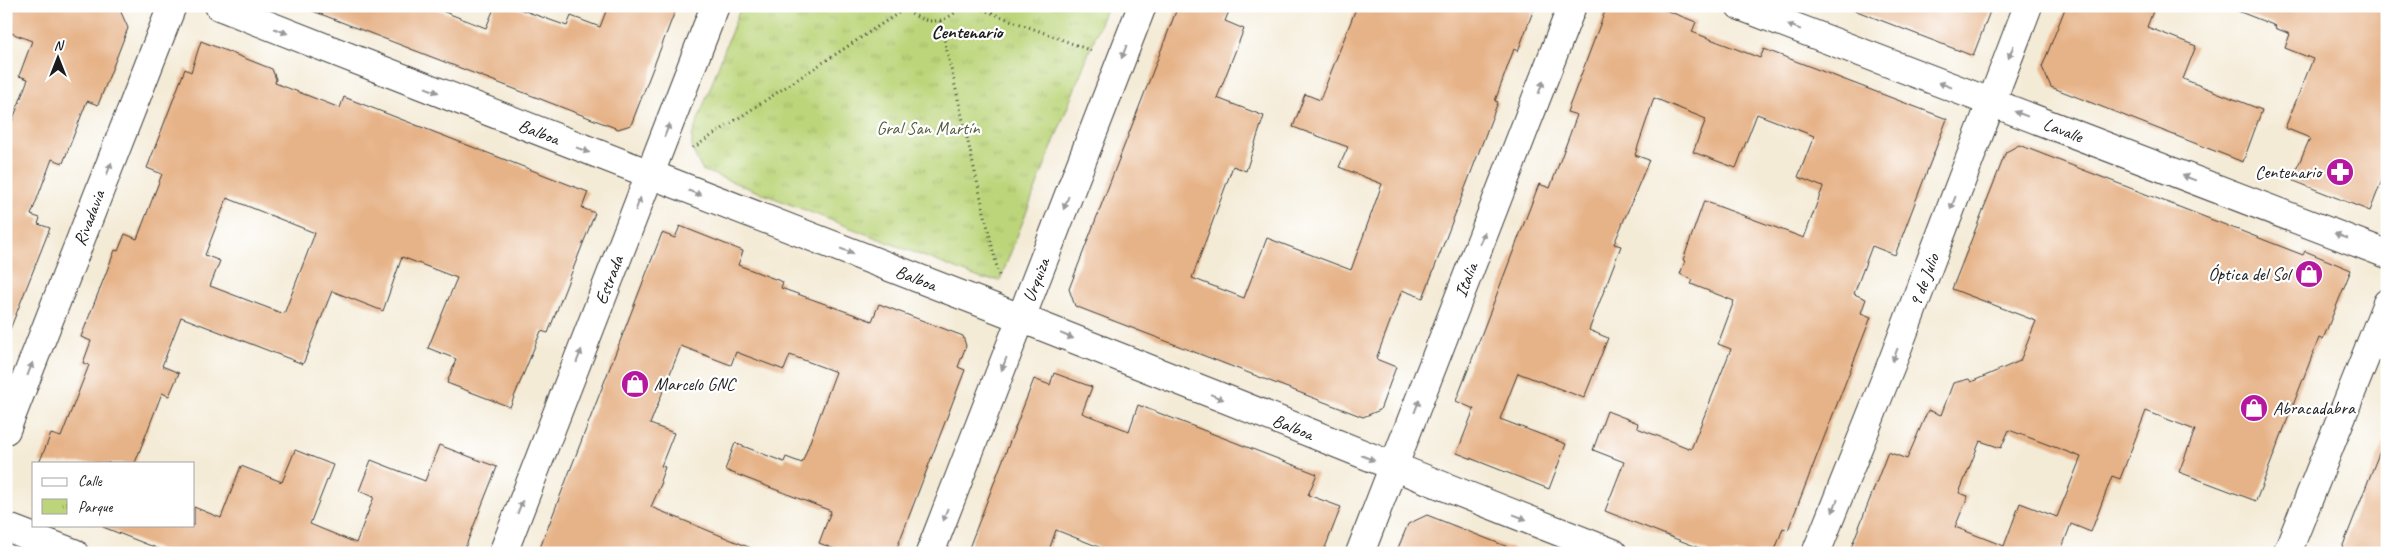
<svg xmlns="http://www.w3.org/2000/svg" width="2393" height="559" font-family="Caveat,sans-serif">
	<defs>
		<pattern id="park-tufts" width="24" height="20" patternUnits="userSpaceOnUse" patternTransform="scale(1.25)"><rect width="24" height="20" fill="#bcd57a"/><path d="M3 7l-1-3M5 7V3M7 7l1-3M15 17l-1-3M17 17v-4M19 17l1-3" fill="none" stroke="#a1b669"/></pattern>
	</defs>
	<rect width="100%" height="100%" fill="#fff"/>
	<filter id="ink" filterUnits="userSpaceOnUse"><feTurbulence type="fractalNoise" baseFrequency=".02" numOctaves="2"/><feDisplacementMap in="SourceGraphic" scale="10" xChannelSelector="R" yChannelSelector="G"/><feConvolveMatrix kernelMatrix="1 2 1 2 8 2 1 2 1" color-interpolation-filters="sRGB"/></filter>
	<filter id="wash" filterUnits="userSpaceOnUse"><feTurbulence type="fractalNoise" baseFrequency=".0096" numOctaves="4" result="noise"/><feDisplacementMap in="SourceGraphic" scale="20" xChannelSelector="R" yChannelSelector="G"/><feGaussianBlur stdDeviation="1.12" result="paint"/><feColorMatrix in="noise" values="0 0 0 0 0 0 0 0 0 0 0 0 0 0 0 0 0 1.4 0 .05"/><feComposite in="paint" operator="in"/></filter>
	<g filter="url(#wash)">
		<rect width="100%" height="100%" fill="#f4ebd7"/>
		<polygon fill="url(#park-tufts)" stroke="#6c784b" points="741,6 1107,6 1000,280 982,279 702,170 692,149 692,136"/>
		<g id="blocks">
			<g fill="#e6b287" fill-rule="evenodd">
				<polygon points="6,6 110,6 120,10 128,28 98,105 87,101 63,163 52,159 31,215 40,218 38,224 50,228 7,337 6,138 28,79 19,76 32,41 6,31"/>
				<polygon points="305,6 429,6 486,28 495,6 511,6 567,26 571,16 600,27 608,6 677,6 631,125 618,129 305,8"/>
				<polygon points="1178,6 1231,6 1225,21 1244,29 1217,98 1264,116 1246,171 1233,166 1192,278 1244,298 1267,238 1351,270 1382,184 1339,167 1348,147 1293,127 1305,94 1320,100 1357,6 1535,6 1518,51 1514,49 1495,101 1498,102 1423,298 1402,290 1376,359 1396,367 1380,410 1363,417 1075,306 1069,289"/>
				<polygon points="1607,6 1655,6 1696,22 1692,32 1760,58 1764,49 1947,119 1895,255 1872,246 1854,294 1866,299 1861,313 1871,317 1788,530 1783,528 1774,553 1712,553 1605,511 1624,462 1593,450 1607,411 1638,423 1637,428 1691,449 1731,349 1718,344 1734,301 1691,284 1693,280 1680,274 1685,261 1683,260 1704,201 1804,238 1823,187 1798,177 1814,136 1757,114 1736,168 1693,152 1706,119 1654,98 1635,155 1649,160 1614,244 1621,246 1589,330 1608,338 1584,398 1518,373 1500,419 1566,444 1549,489 1457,453 1474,409 1456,401 1539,184 1550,188 1577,115 1567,112"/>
				<polygon points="1850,6 1992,6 1973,56 1849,8"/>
				<polygon points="2066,6 2155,6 2147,27 2196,46 2183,79 2262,110 2243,162 2051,87 2042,67"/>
				<polygon points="2231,6 2387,6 2387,167 2370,211 2294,181 2295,178 2293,177 2310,138 2285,128 2313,59 2285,48 2290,34 2275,28 2276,26 2230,8"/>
				<path d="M201,41L272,69L276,79L275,83L340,108L344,97L588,192L582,208L595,213L548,333L541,331L510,407L447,383L456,359L428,348L457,278L402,257L383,311L332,291L303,364L181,317L162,366L179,373L169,396L162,393L135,463H39L51,434L61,437L89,365L83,363L91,341L81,337L115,250L118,251L125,234L137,239L162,174L147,168L185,69L191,72ZM227,198L315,233L284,314L210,286L220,261L205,255Z"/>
				<path d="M2019,145L2303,255L2305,251L2351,270L2323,339L2319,338L2256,501L2179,472L2195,430L2146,411L2120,479L2112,476L2091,532L2071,524L2060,553H1849L1888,452L1907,459L1928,410L1941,415L1953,383L1969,379L1971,382L2020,361L2036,321L1952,289L2006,152ZM2009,430L2081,457L2057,517L2020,503L2004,546L1955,527L1968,496L1959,493L1980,441L2001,448Z"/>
				<polygon points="680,226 743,251 738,265 783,282 781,288 872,321 879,304 963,336 966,346 958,367 965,370 895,553 844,553 819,543 831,511 725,470 735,443 784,462 786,457 802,463 836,372 790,355 784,370 736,352 731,365 681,346 650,424 674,433 661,466 665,467 660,481 662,482 651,507 763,553 538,553 662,233 675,238"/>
				<polygon points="1054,373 1092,387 1082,413 1129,431 1138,405 1317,474 1308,495 1341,507 1323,553 1114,553 1056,530 1048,553 967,553 1034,379 1050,385"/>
				<polygon points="2385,438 2387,438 2387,553 2340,553"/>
				<polygon points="439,445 497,467 463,553 169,553 103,527 103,525 194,525 194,507 221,518 241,466 282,482 295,450 333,465 310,524 356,543 374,497 359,491 371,460 425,481"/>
				<polygon points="1427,515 1518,551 1517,553 1396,553 1408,524"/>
			</g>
		</g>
	</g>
	<g filter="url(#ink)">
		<use href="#blocks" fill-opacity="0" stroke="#3c3b38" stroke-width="1"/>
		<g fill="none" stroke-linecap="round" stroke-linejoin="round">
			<defs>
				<g id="minor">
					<path d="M219,6C485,111 752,214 1018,317C1217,394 1414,476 1613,553"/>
					<polyline points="1740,6 2387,254"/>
					<polyline points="6,430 172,6"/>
					<polyline points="6,527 74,553"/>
					<polyline points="503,553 715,6"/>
					<polyline points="930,553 1142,6"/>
					<polyline points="1360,553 1572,6"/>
					<polyline points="1816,553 1893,360 2028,6"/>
				</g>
				<polyline id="secondary" points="2287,553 2387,303"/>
			</defs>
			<use href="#minor" stroke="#3c3b38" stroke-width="30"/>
			<use href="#secondary" stroke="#3c3b38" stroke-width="30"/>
			<g stroke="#3c3b38" stroke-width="3" stroke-dasharray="1 4" stroke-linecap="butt">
				<path d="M905,6C920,26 946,26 961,6"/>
				<polyline points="973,6 1092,51"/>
				<polyline points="940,21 999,276"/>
				<polyline points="693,148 906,8"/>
			</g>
			<use href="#minor" stroke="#fff" stroke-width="28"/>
			<use href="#secondary" stroke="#fff" stroke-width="28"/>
		</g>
		<defs><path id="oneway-solid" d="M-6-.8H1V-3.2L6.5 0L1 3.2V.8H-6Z" transform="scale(1.25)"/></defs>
		<g fill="#999">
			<use href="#oneway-solid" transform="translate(1794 27) rotate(-159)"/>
			<use href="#oneway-solid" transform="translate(281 31) rotate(21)"/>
			<use href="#oneway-solid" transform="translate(1124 52) rotate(111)"/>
			<use href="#oneway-solid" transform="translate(2011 52) rotate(111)"/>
			<use href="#oneway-solid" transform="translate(1945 85) rotate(-159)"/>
			<use href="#oneway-solid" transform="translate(1541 87) rotate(-69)"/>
			<use href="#oneway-solid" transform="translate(432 90) rotate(21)"/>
			<use href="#oneway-solid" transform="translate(2021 114) rotate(-159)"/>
			<use href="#oneway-solid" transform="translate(667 130) rotate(-69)"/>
			<use href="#oneway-solid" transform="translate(583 150) rotate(21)"/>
			<use href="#oneway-solid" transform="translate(109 169) rotate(-69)"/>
			<use href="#oneway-solid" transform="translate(2189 178) rotate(-159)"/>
			<use href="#oneway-solid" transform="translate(695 193) rotate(21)"/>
			<use href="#oneway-solid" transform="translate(1066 203) rotate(111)"/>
			<use href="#oneway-solid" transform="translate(1953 203) rotate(111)"/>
			<use href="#oneway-solid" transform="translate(638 204) rotate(-69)"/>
			<use href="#oneway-solid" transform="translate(2341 236) rotate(-159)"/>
			<use href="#oneway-solid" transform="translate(1482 238) rotate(-69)"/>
			<use href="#oneway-solid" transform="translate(847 251) rotate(21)"/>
			<use href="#oneway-solid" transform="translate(1067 336) rotate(22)"/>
			<use href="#oneway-solid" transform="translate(1895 355) rotate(111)"/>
			<use href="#oneway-solid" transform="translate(579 356) rotate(-69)"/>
			<use href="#oneway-solid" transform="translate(1004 364) rotate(111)"/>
			<use href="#oneway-solid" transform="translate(30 369) rotate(-69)"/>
			<use href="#oneway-solid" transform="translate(1217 397) rotate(22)"/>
			<use href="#oneway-solid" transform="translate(1417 406) rotate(-69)"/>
			<use href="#oneway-solid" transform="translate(1368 458) rotate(22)"/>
			<use href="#oneway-solid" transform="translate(1835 506) rotate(112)"/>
			<use href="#oneway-solid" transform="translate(520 507) rotate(-69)"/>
			<use href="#oneway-solid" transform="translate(945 515) rotate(111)"/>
			<use href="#oneway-solid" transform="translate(1520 517) rotate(21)"/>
		</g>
	</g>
	<defs>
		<symbol id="pharmacy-disc" viewBox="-11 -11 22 22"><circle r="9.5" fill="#b5179e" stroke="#fff"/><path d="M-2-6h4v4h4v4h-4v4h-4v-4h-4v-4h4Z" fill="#fff"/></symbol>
		<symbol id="shop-disc" viewBox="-11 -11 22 22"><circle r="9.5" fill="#b5179e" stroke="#fff"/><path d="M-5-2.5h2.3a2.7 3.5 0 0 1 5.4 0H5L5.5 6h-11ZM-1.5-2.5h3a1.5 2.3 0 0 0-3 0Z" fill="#fff"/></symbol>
	</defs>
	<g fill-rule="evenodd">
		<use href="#pharmacy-disc" x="2324" y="156" width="32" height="32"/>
		<use href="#shop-disc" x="2293" y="258" width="32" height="32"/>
		<use href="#shop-disc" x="619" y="368" width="32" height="32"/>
		<use href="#shop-disc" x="2238" y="392" width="32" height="32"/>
	</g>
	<g text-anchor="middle" stroke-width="4.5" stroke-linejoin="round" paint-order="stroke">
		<g font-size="18" fill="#545d3d" stroke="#fff">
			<text x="928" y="134">Gral San Martín</text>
		</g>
		<g font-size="18" fill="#1c1c1c" stroke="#fff">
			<text transform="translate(2063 130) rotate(21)" y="6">Lavalle</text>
			<text transform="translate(539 132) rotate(21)" y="6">Balboa</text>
			<text transform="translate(89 218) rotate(-69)" y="6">Rivadavia</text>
			<text transform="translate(916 278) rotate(21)" y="6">Balboa</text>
			<text transform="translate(609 280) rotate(-69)" y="6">Estrada</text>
			<text transform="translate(1036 280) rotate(-69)" y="6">Urquiza</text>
			<text transform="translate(1466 280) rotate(-69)" y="6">Italia</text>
			<text transform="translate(1924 280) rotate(-69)" y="6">9 de Julio</text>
			<text transform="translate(1293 427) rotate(22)" y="6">Balboa</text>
		</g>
		<g font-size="18" fill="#1c1c1c" stroke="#fff" text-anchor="end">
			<text x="2321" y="178">Centenario</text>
			<text x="2290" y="280">Óptica del Sol</text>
			<text x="654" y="390" text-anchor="start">Marcelo GNC</text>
			<text x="2273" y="414" text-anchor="start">Abracadabra</text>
		</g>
		<g font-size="19" font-weight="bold" fill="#1c1c1c" stroke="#fff">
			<text x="967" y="38">Centenario</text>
		</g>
	</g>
	<rect width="2393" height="559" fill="none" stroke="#fff" stroke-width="25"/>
	<rect x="32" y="462" width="162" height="65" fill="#ffffff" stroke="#a4a4a4"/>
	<rect x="42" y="478" width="25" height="8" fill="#ffffff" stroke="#a4a4a4"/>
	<text x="78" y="486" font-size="15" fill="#1c1c1c">Calle</text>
	<rect x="42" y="499" width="25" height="15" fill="url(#park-tufts)" stroke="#a4a4a4"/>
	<text x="78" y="512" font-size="15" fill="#1c1c1c">Parque</text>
	<g transform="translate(58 58)" stroke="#ffffff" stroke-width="4" paint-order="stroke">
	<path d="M0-4L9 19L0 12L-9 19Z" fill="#1c1c1c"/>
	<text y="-8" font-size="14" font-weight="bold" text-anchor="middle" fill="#1c1c1c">N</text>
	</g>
</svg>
